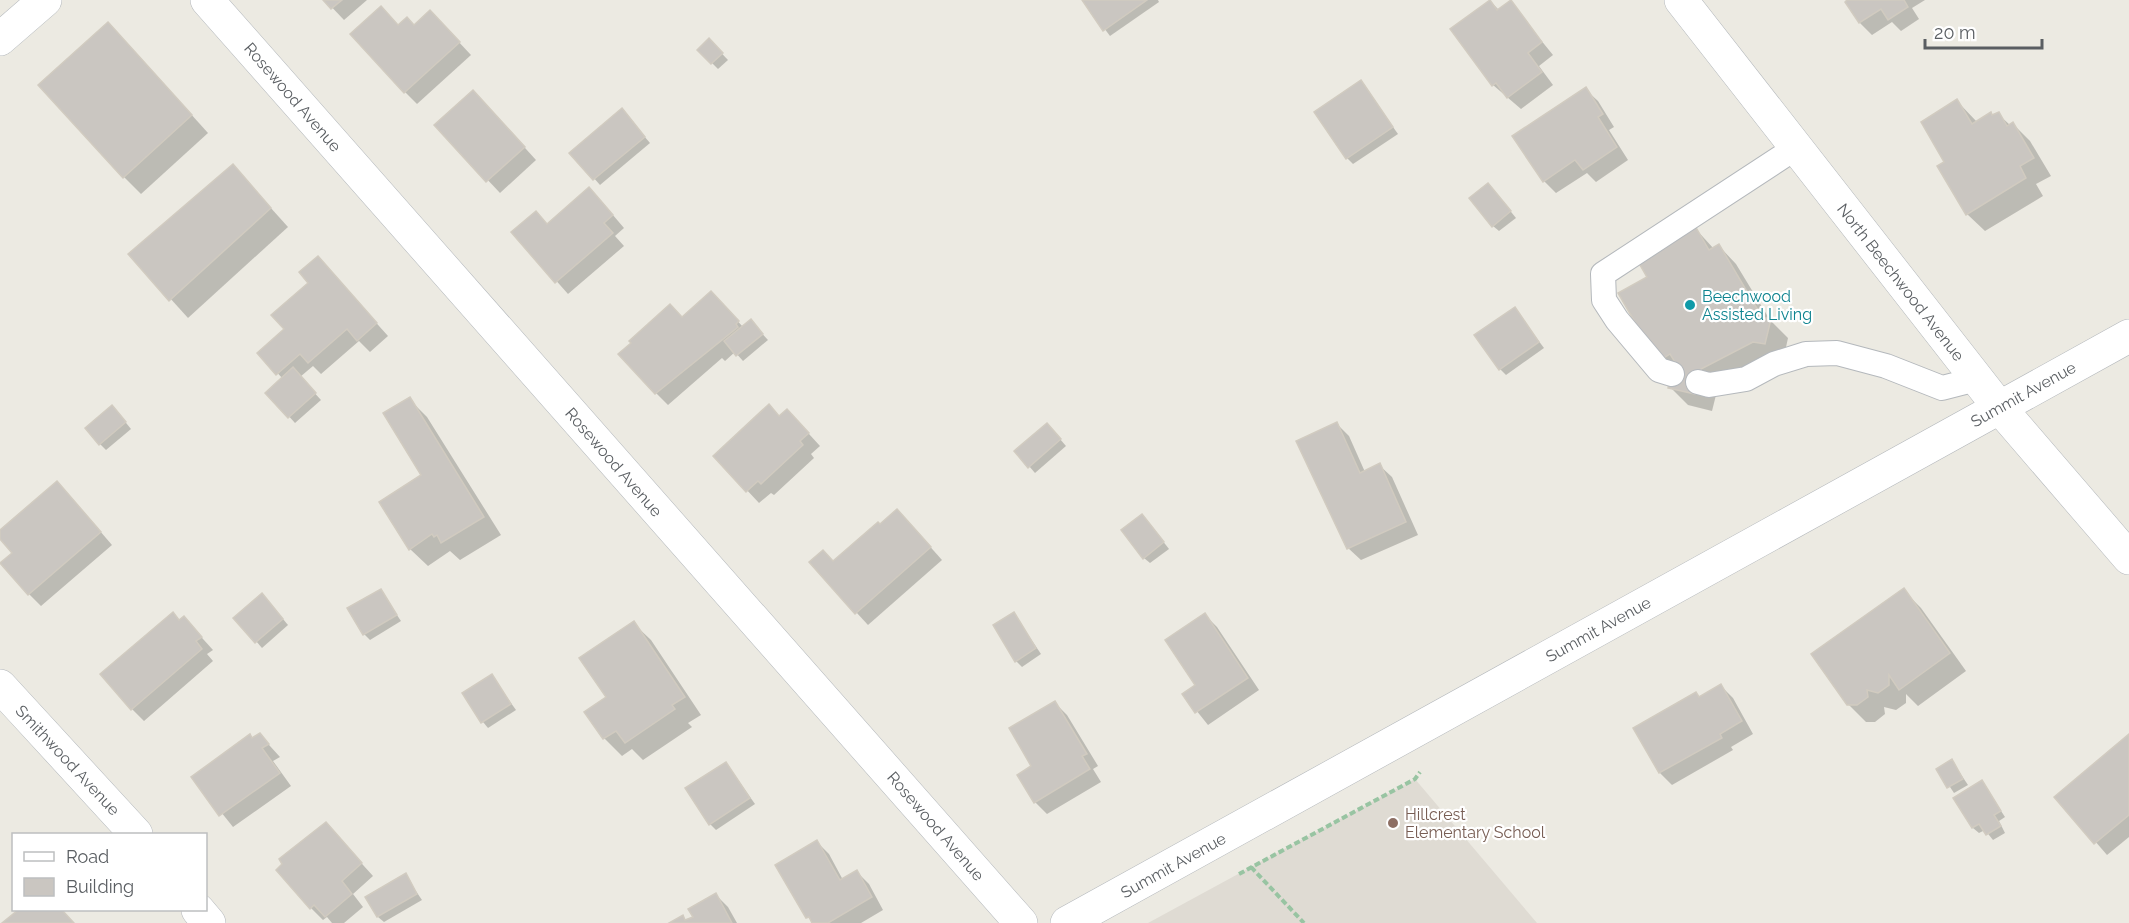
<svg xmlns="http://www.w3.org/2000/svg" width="2129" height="923" font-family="Raleway,sans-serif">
	<rect width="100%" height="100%" fill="#eceae2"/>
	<polygon fill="#dfdbd3" points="1415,779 1537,923 1148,923 1251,867"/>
	<g fill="#0003">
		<polygon points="325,0 367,0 344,20"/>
		<polygon points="1083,0 1158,0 1159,2 1110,36"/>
		<polygon points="1848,0 1925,0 1912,8 1919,19 1901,31 1892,22 1872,35 1860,23"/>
		<polygon points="1490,1 1499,10 1510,2 1553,55 1539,66 1553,85 1521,109 1493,85 1452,30"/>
		<polygon points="442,24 471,55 417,104 405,92 399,27"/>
		<polygon points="709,40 728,60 718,69 699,50"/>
		<polygon points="125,41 208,133 141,194 124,177"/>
		<polygon points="1361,82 1398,134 1353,164 1347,158"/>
		<polygon points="1585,89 1598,101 1614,127 1609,130 1628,160 1596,182 1587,173 1556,193 1544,181"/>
		<polygon points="1957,101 1977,122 1998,114 2010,125 2013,124 2030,141 2051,176 2036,184 2043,196 1985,231 1967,214 1946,162"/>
		<polygon points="485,104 536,160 500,193 436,125"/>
		<polygon points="627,116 650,143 600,185 572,153"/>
		<polygon points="233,166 288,227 188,318 130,254"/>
		<polygon points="1494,191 1516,218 1499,231 1493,226"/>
		<polygon points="601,201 624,228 615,236 624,246 568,294 513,232 547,225"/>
		<polygon points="1693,226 1714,249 1719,246 1736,264 1770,320 1788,338 1783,361 1718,387 1712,411 1688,405 1670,387 1659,361 1649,277"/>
		<polygon points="318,258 388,336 370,352 359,341 321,374 313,366 300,377 321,400 295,423 268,393 283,379 259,353 286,329 310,283"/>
		<polygon points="723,305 743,327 756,327 768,340 743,361 735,352 725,361 722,358 668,405 656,393 682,319"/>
		<polygon points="1514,308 1544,348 1506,375 1500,369"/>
		<polygon points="409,399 427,417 501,535 460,560 450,551 428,566 410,549 424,475"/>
		<polygon points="118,413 131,429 106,450 100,444"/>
		<polygon points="780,417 799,423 820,446 811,454 814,458 774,495 771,493 759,503 715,456"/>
		<polygon points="1337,424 1349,436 1365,472 1379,465 1392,477 1418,535 1361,560 1348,548"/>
		<polygon points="1053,431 1066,446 1035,473 1016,451"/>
		<polygon points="69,495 112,545 41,606 29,594 14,553 0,537 0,532"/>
		<polygon points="1148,522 1169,549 1150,563 1144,558"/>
		<polygon points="909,523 942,560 868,625 856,612 834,563 880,526"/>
		<polygon points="380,590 401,621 370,640 364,634"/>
		<polygon points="1903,590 1921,608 1966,671 1918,706 1906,694 1906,703 1896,710 1884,707 1885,714 1875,722 1866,722 1848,704"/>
		<polygon points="268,601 288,625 262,648 236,618"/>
		<polygon points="1014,614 1041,654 1022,667 1016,661"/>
		<polygon points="1205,615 1217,627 1259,690 1208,725 1184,695 1197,685"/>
		<polygon points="184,618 213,650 207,654 213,661 144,721 132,709"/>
		<polygon points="633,623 651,640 701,715 688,723 692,727 643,760 632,749 622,756 604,738 586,712 608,698"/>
		<polygon points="492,676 516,710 488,728 483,722"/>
		<polygon points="1721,686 1733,698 1753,734 1731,747 1733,750 1672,785 1660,773 1635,728"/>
		<polygon points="1055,703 1067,715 1098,766 1093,769 1101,782 1047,814 1035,802 1033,767"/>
		<polygon points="260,735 280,757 273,761 291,786 233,827 193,777"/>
		<polygon points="2129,736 2129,837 2107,855 2057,797"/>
		<polygon points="1952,761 1968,785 1954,793 1938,769"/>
		<polygon points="726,763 755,804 716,830 710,824"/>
		<polygon points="1982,782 2005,817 1999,821 2005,833 1993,840 1985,830 1979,833 1973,828 1955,799"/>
		<polygon points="326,824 373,876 353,894 363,907 344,923 332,923 327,917 323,920 311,908"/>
		<polygon points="817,842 829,854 843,880 857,872 869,884 883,910 861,923 813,923"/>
		<polygon points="405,875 422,900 384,922 378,917"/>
		<polygon points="716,895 728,907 737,923 672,923 683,917 687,921 695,917"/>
		<polygon points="20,910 44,910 47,913 51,910 61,910 74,923 5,923"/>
	</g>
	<g fill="#cac6c1" stroke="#d1cbc0" stroke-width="1.5">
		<polygon points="323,0 342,0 331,9"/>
		<polygon points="1082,0 1147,0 1103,31"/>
		<polygon points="1490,0 1497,10 1511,0 1542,42 1528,53 1542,72 1507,98 1496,83 1492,86 1450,29"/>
		<polygon points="1904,0 1908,7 1888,20 1881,9 1859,23 1845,2 1847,0"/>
		<polygon points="381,6 398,25 407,17 414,25 430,10 460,42 404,93 350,34"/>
		<polygon points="108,22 192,115 123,178 38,85"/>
		<polygon points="709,38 723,53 711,64 697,50"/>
		<polygon points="1361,80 1393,127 1346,159 1314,112"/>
		<polygon points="1586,87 1603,114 1598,117 1617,147 1583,170 1575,160 1543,182 1512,136"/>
		<polygon points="473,90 525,147 486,182 434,125"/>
		<polygon points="1957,99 1972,124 1991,112 1992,115 1999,112 2007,126 2013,122 2034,158 2020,166 2026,178 1966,215 1937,166 1944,162 1921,122"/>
		<polygon points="622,108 645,137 593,180 569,153"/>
		<polygon points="233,164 271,208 169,301 128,254"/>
		<polygon points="1488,183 1511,211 1492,227 1469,198"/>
		<polygon points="589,187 613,215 604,223 613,233 555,283 511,232 536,211 547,224"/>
		<polygon points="1694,224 1709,250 1719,244 1762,317 1771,319 1765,344 1753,342 1701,369 1695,394 1668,388 1675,362 1670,354 1658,362 1618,293 1647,277 1636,258"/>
		<polygon points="318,256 377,323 357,341 347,329 308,363 300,354 276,375 257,353 284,329 271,315 308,283 299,272"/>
		<polygon points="711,291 739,321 736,324 738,327 655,394 618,354 631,343 629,341 670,304 682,317"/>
		<polygon points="1515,307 1539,342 1499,370 1474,335"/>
		<polygon points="751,319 763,334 736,356 724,341"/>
		<polygon points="293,367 316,393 288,418 265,393"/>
		<polygon points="410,397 484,517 441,543 437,535 434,537 432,534 409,550 379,502 421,475 383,413"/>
		<polygon points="769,404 779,416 787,409 809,433 800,441 803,445 761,484 758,481 746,492 713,456"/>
		<polygon points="112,405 126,422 99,445 85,428"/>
		<polygon points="1337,422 1360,473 1380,463 1406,522 1347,549 1296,441"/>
		<polygon points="1047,423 1061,439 1028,468 1014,451"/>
		<polygon points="57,481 101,532 28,595 0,563 12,553 0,539 0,530"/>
		<polygon points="897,509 931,547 855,614 809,562 823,550 833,561 878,522 880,524"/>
		<polygon points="1142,514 1164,542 1143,559 1121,530"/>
		<polygon points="1904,588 1950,653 1899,690 1889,675 1889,685 1878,693 1867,690 1868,697 1857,705 1847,705 1811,654"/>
		<polygon points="381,589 397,615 363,635 347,608"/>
		<polygon points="262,593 283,619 255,643 233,618"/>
		<polygon points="173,612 179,620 184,616 202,637 196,641 202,649 131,710 100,674"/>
		<polygon points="1014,612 1036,648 1015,662 993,625"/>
		<polygon points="1205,613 1248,678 1195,713 1182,694 1195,685 1165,640"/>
		<polygon points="634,621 685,697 672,705 675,709 625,743 616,731 603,739 584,712 606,697 579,658"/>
		<polygon points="492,674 511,704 481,723 462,693"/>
		<polygon points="1721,684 1742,721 1720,734 1722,738 1659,773 1633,728 1696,692 1699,697"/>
		<polygon points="1055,701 1087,754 1082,756 1090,769 1034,803 1017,775 1031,766 1009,728"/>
		<polygon points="260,733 269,744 262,748 280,773 219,816 191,777 250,734 252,738"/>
		<polygon points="2129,734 2129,815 2094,844 2054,797"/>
		<polygon points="1952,759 1963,779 1947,788 1936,769"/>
		<polygon points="726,762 750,798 709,825 685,788"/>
		<polygon points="1982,780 2001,811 1994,815 2001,826 1986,835 1979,824 1972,828 1953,798"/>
		<polygon points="326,822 362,863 342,881 352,894 325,917 314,905 310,909 276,870 282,864 279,859"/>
		<polygon points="817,840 840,880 857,870 872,897 828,923 812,923 809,917 806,918 775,865"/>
		<polygon points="406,873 417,894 377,917 365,897"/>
		<polygon points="716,893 732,923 669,923 683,915 685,920 693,917 688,909"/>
		<polygon points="18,910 62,910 74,923 2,923"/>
	</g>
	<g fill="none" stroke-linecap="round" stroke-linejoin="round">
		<defs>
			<g id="lane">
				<polyline points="1672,374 1659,370 1617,320 1604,300 1603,274 1797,147"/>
				<polyline points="1698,382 1709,385 1746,379 1774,364 1806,354 1837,353 1886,366 1942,388 1977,379"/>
			</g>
			<g id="street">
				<polyline points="207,0 1021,923"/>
				<polyline points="1681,0 1999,407 2129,558"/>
				<polyline points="0,39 45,0"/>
				<polyline points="0,686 136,834"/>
				<polyline points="198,910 209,923"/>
				<polyline points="1067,923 2129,336"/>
			</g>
		</defs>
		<use href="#lane" stroke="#b4b8bc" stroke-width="26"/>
		<use href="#street" stroke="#b4b8bc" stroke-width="34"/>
		<g stroke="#98c4a2" stroke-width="4" stroke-dasharray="6 3" stroke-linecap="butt">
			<polyline points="1251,867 1304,923"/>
			<polyline points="1239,874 1415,779 1420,772"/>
		</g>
		<use href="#lane" stroke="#fff" stroke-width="24"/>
		<use href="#street" stroke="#fff" stroke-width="33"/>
	</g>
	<circle fill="#0f9aa8" stroke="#fff" stroke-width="2" cx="1690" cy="305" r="6"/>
	<circle fill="#8d6e63" stroke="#fff" stroke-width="2" cx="1393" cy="823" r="6"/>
	<g text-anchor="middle" stroke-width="4.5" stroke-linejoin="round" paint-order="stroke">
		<g font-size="16" fill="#5a5e62" stroke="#fff">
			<text transform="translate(293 97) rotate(49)" y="6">Rosewood Avenue</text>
			<text transform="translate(1901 282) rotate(52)" y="6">North Beechwood Avenue</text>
			<text transform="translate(2023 394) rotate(-29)" y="6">Summit Avenue</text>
			<text transform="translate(614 462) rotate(49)" y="6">Rosewood Avenue</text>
			<text transform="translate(1598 629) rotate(-29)" y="6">Summit Avenue</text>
			<text transform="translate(68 760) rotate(47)" y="6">Smithwood Avenue</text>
			<text transform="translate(936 826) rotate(49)" y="6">Rosewood Avenue</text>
			<text transform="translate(1173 865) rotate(-29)" y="6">Summit Avenue</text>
		</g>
		<g font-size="16" fill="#0d838f" stroke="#fff" text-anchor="start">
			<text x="1702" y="302">Beechwood<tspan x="1702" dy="18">Assisted Living</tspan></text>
		</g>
		<g font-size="16" fill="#785e54" stroke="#fff" text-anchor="start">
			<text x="1405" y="820">Hillcrest<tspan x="1405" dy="18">Elementary School</tspan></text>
		</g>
	</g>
	<rect x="12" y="833" width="195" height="78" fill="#ffffff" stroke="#bdbfc0" stroke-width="1.5"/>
	<rect x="24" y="852" width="30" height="9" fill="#ffffff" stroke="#bdbfc0" stroke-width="1.5"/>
	<text x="66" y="863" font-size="18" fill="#5a5e62">Road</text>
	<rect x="24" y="878" width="30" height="18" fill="#cac6c1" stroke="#bdbfc0" stroke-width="1.5"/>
	<text x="66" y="893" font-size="18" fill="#5a5e62">Building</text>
	<path d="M1925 39v9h117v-9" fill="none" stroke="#5a5e62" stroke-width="3"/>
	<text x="1934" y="39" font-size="18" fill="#5a5e62" stroke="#ffffff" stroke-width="4.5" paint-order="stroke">20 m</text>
</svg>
